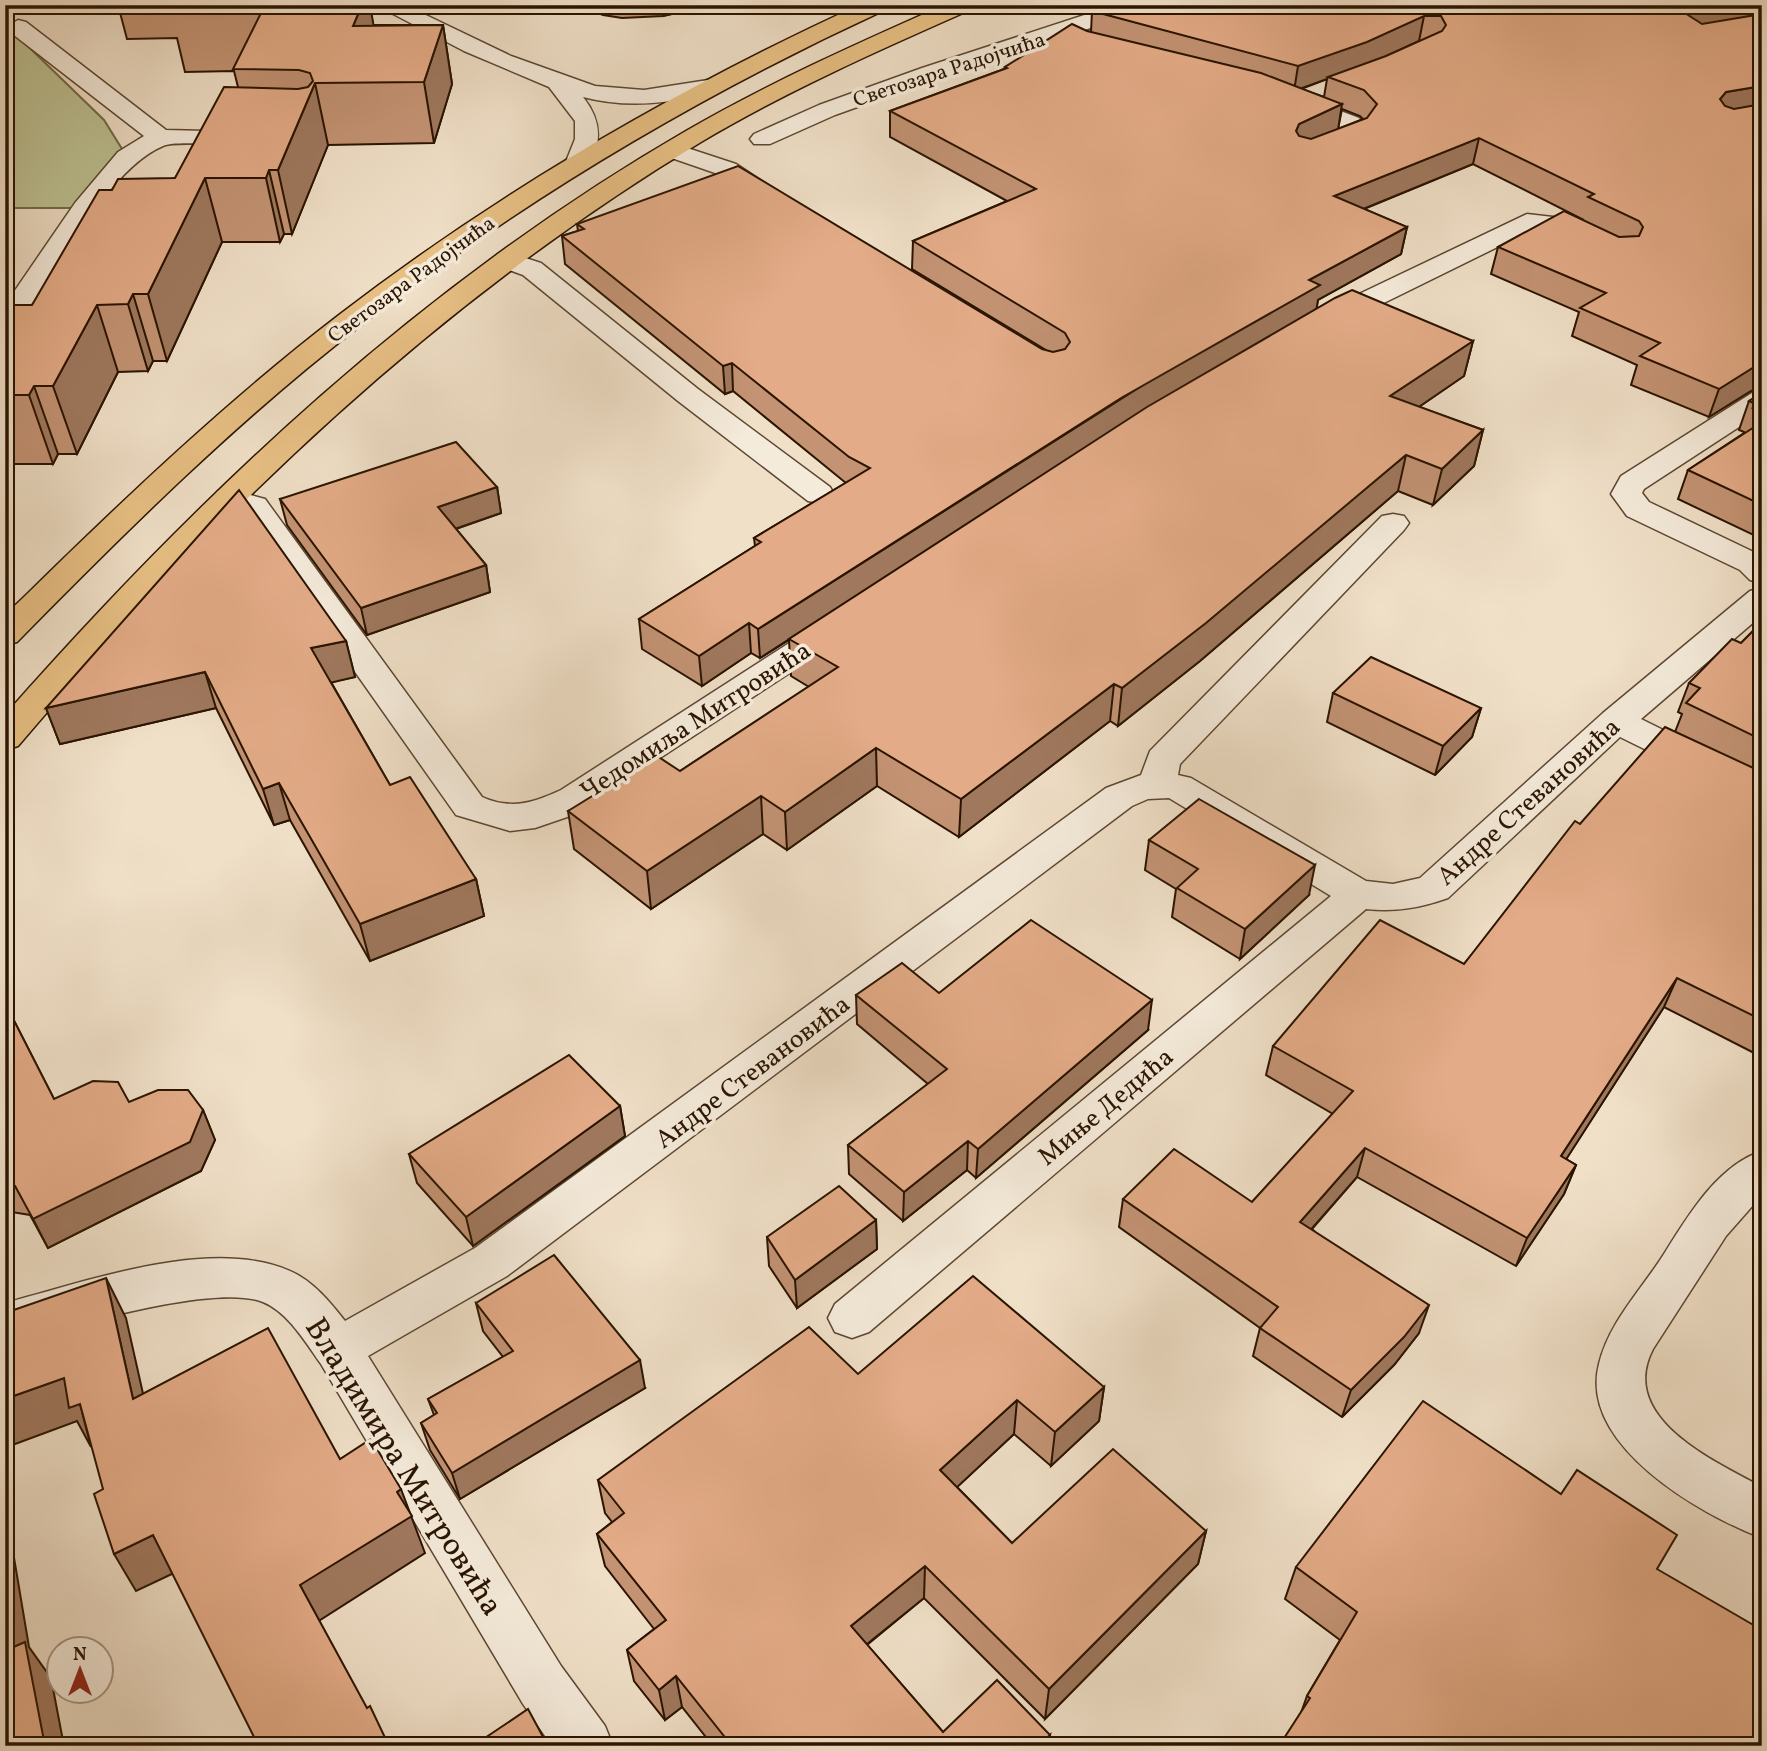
<svg xmlns="http://www.w3.org/2000/svg" width="1767" height="1751" font-family="Vollkorn,serif">
	<rect width="100%" height="100%" fill="#f0e0c8"/>
	<filter id="stains"><feTurbulence type="fractalNoise" baseFrequency=".00286" numOctaves="4"/><feColorMatrix values="0 0 0 0 .2 0 0 0 0 .09 0 0 0 0 .02 0 0 0 .5 -.17"/></filter>
	<radialGradient id="worn" r=".72"><stop offset=".6" stop-color="#630" stop-opacity="0"/><stop offset="1" stop-color="#630" stop-opacity=".3"/></radialGradient>
	<polygon fill="#bdc193" stroke="#746a4a" stroke-width="2" points="5,24 104,120 127,157 84,208 5,208"/>
	<g fill="none" stroke-linecap="round" stroke-linejoin="round">
		<defs>
			<g id="minor">
				<path d="M376,5H405L511,56L595,86L644,90L708,80L716,82L719,87L716,92C672,103 628,109 583,97C602,121 603,144 586,169H568L565,164L575,139V121L549,87L464,51Z"/>
				<polygon points="1115,5 1148,5 1145,10 938,78 835,115 770,144 754,144 750,139 754,134 819,105 922,68"/>
				<path d="M18,20L26,22L166,130L248,132L256,134L260,139L256,144L248,146C231,146 176,140 163,146C108,168 49,282 15,332L5,334V305L75,203L118,152L144,136L10,32L7,27Z"/>
				<path d="M1293,93L1359,118L1370,130C1359,145 1331,160 1312,155L1309,150L1312,145L1345,130L1285,105L1281,100L1285,95Z"/>
				<polygon points="672,143 736,164 787,198 783,203 765,203 718,174 663,155 660,150 663,145"/>
				<polygon points="1527,214 1553,217 1601,237 1605,243 1601,249 1583,249 1540,230 1532,230 1333,328 1313,328 1309,322 1313,316"/>
				<polygon points="507,252 541,263 698,389 830,487 834,494 830,501 819,503 808,501 678,401 523,275 498,266 494,260 498,254"/>
				<polygon points="1762,390 1762,412 1644,489 1642,493 1649,502 1762,556 1762,583 1750,580 1740,570 1627,516 1611,494 1621,476 1752,393"/>
				<path d="M229,489L265,499L482,797C511,810 533,803 561,790L822,622L834,619L846,622L851,629L846,636L573,815L535,828L510,831L456,815L243,513L218,505L213,498L218,491Z"/>
				<path d="M1393,514L1404,516L1409,523L1404,530L1180,764L1178,775L1191,778L1366,881L1393,884L1420,878L1603,713L1750,591L1762,588V615L1641,719L1762,779V807L1620,737L1448,898C1419,908 1397,912 1366,909L869,1332L852,1338L835,1332L828,1318L835,1304L1331,896L1169,798L1148,799L1132,806L507,1276L368,1356L561,1666L605,1726L613,1746H552L523,1704L321,1364C306,1343 288,1312 263,1302C213,1282 60,1330 5,1344V1303C86,1282 210,1236 290,1271C313,1281 330,1302 345,1321L475,1248L1106,788L1141,775L1150,751L1382,516Z"/>
				<path d="M1762,1151V1195L1726,1236L1653,1349C1617,1418 1714,1461 1762,1487V1538C1700,1514 1578,1445 1599,1364C1609,1322 1642,1289 1664,1254C1688,1216 1717,1166 1762,1151Z"/>
			</g>
			<g id="major">
				<path d="M859,5H888L885,10C698,96 523,200 360,326C238,420 125,532 17,642L5,645V615L24,597C124,499 227,401 339,315C499,192 675,90 859,5Z"/>
				<path d="M944,5H973L970,10C879,50 787,91 701,142C437,301 217,512 18,746L5,750V715C204,489 425,282 686,131C769,83 856,44 944,5Z"/>
			</g>
		</defs>
		<use href="#minor" stroke="#5c4732" stroke-width="3"/>
		<use href="#major" stroke="#2a1400" stroke-width="3"/>
		<use href="#minor" fill="#f5ebdb" fill-rule="evenodd"/>
		<use href="#major" fill="#e8c084" fill-rule="evenodd"/>
	</g>
	<g fill="#c39374" stroke="#2a1400" stroke-width="2" fill-rule="evenodd">
		<polygon points="118,5 370,5 373,25 443,25 452,84 434,143 328,145 292,234 284,234 280,242 222,242 167,361 153,361 148,371 118,372 77,454 58,454 53,464 5,464 5,305 32,305 112,190 175,178 238,87 234,71 185,72 177,38 127,39"/>
		<polygon points="581,5 711,5 663,16 622,18 603,15 582,7"/>
		<path d="M1762,5L1751,391L1709,417L1631,385L1637,365L1572,336L1579,312L1491,274L1498,247L1582,219L1473,164L1364,209L1407,227L1401,254L1318,300L1316,310L1473,341L1464,376L1419,407L1483,430L1474,466L1433,505L1398,491L1200,661L1118,726L1110,721L959,837L877,786L787,850L763,834L651,909L574,849L568,811L680,771L809,687L791,676L789,640L760,658L751,653L702,686L642,649L639,619L755,546L754,538L846,483L733,391L725,394L565,264L562,236L578,231L577,224L1046,350L912,269L913,241L1007,201L890,137V111L1004,69L1005,67L1087,31L1091,32L1092,11L1177,6ZM1327,79L1324,97L1301,89ZM1342,109L1360,116L1363,119L1338,129Z"/>
		<polygon points="1762,393 1762,539 1678,499 1688,470 1744,433 1744,432 1739,430 1749,401"/>
		<polygon points="497,487 501,513 456,529 486,565 490,592 367,635 287,525 280,499"/>
		<polygon points="1762,622 1762,1057 1664,1007 1566,1159 1576,1165 1564,1194 1516,1266 1357,1177 1312,1229 1419,1333 1394,1365 1342,1417 1253,1356 1260,1328 1119,1227 1123,1199 1252,1202 1333,1114 1266,1075 1273,1046 1464,964 1580,824 1675,732 1682,714 1678,712 1689,683 1741,643"/>
		<polygon points="346,641 355,677 331,682 390,785 476,879 484,916 370,961 290,820 274,825 216,708 60,744 46,708"/>
		<polygon points="1333,693 1481,708 1472,737 1435,775 1327,722"/>
		<polygon points="1149,840 1309,895 1240,959 1172,917 1176,889 1145,870"/>
		<polygon points="939,993 1148,1030 976,1178 967,1170 903,1221 849,1174 848,1145 928,1084 857,1024 856,995"/>
		<polygon points="5,1003 54,1099 129,1102 203,1110 215,1140 201,1171 48,1248 30,1215 5,1211"/>
		<polygon points="620,1106 625,1136 473,1246 417,1183 409,1154"/>
		<polygon points="876,1220 877,1249 797,1308 769,1266 767,1237"/>
		<polygon points="476,1303 645,1388 460,1499 430,1450 421,1423 434,1415 428,1399 503,1357 483,1331"/>
		<polygon points="858,1374 1104,1387 1099,1421 1051,1466 1014,1434 957,1487 1012,1543 1206,1531 1198,1564 1045,1719 924,1598 867,1645 943,1732 1048,1746 713,1746 682,1707 665,1720 634,1681 627,1650 654,1629 605,1566 597,1534 612,1522 605,1513 598,1480"/>
		<polygon points="1296,1567 1657,1569 1302,1710 1307,1696 1340,1640 1285,1599"/>
	</g>
	<g fill="#9f785e" stroke="#2a1400" stroke-width="2">
		<polygon points="362,5 370,5 378,51 353,26"/>
		<polygon points="662,5 711,5 663,16"/>
		<polygon points="1700,5 1762,5 1762,20 1694,29 1688,15"/>
		<polygon points="1424,16 1419,41 1363,67 1328,77 1327,79 1294,91 1298,66"/>
		<polygon points="443,25 452,84 434,143 424,82"/>
		<polygon points="315,83 328,145 292,234 278,170"/>
		<polygon points="1762,86 1762,110 1719,117 1720,99 1726,92"/>
		<polygon points="1342,104 1338,130 1295,150 1296,131 1299,124"/>
		<polygon points="1479,138 1473,164 1329,223 1334,196"/>
		<polygon points="269,170 284,234 280,242 266,178"/>
		<polygon points="205,178 222,242 167,361 148,294"/>
		<polygon points="1407,227 1401,254 1318,300 1316,312 1119,427 760,658 758,629 1309,280"/>
		<polygon points="133,294 153,361 148,371 128,304"/>
		<polygon points="97,305 118,372 77,454 53,386"/>
		<polygon points="1473,341 1464,376 1382,432 1390,396"/>
		<polygon points="1762,362 1762,388 1751,391 1709,417 1719,389"/>
		<polygon points="732,363 733,391 725,394 723,366"/>
		<polygon points="34,386 58,454 53,464 29,395"/>
		<polygon points="1483,430 1474,466 1433,505 1442,469"/>
		<polygon points="1406,455 1398,491 1200,661 1118,726 1122,688"/>
		<polygon points="497,487 501,513 443,533 438,507"/>
		<polygon points="486,565 490,592 367,635 361,608"/>
		<polygon points="749,623 751,653 702,686 699,656"/>
		<polygon points="346,641 355,677 321,685 311,648"/>
		<polygon points="205,672 216,708 60,744 46,708"/>
		<polygon points="1114,684 1110,721 959,837 961,799"/>
		<polygon points="1481,708 1472,737 1435,775 1443,746"/>
		<polygon points="876,748 877,786 787,850 785,812"/>
		<polygon points="279,783 290,820 274,825 263,789"/>
		<polygon points="761,796 763,834 651,909 647,871"/>
		<polygon points="1315,865 1309,895 1240,959 1245,929"/>
		<polygon points="476,879 484,916 370,961 360,924"/>
		<polygon points="1677,978 1664,1007 1549,1186 1561,1156"/>
		<polygon points="1152,1000 1148,1030 976,1178 978,1149"/>
		<polygon points="620,1106 625,1136 473,1246 466,1217"/>
		<polygon points="203,1110 215,1140 201,1171 48,1248 33,1219"/>
		<polygon points="968,1141 967,1170 903,1221 904,1192"/>
		<polygon points="1365,1148 1357,1177 1293,1250 1300,1222"/>
		<polygon points="1576,1165 1564,1194 1516,1266 1527,1238"/>
		<polygon points="876,1220 877,1249 797,1308 795,1280"/>
		<polygon points="106,1278 126,1318 153,1438 133,1399"/>
		<polygon points="1429,1305 1419,1333 1394,1365 1342,1417 1351,1390"/>
		<polygon points="640,1360 645,1388 460,1499 452,1473"/>
		<polygon points="64,1378 80,1404 91,1447 77,1421 7,1447 5,1444 5,1399"/>
		<polygon points="1104,1387 1099,1421 1051,1466 1055,1432"/>
		<polygon points="1017,1400 1014,1434 939,1504 940,1470"/>
		<polygon points="401,1489 425,1553 317,1622 300,1585 397,1492"/>
		<polygon points="5,1504 29,1647 51,1678 64,1746 45,1746 9,1649 5,1627"/>
		<polygon points="1206,1531 1198,1564 1045,1719 1049,1689"/>
		<polygon points="153,1535 174,1573 136,1591 114,1554"/>
		<polygon points="925,1566 924,1598 851,1657 851,1626"/>
		<polygon points="676,1676 682,1707 665,1720 659,1690"/>
		<polygon points="1050,1735 1048,1746 1039,1746"/>
	</g>
	<g fill="#e3ab87" stroke="#2a1400" stroke-width="2">
		<polygon points="175,5 265,5 264,9 265,5 362,5 353,26 443,25 424,82 315,83 278,170 269,170 266,178 205,178 148,294 133,294 128,304 97,305 53,386 34,386 29,395 5,395 5,305 32,305 99,190 112,190 118,179 175,178 224,87 298,89 308,87 313,81 310,73 299,70 233,69 262,11 170,12"/>
		<polygon points="1101,5 1700,5 1688,15 1702,24 1762,14 1762,86 1726,92 1720,99 1725,106 1734,109 1762,104 1762,362 1719,389 1640,356 1660,343 1580,308 1606,293 1498,247 1564,211 1619,237 1639,236 1643,227 1639,221 1588,197 1594,194 1479,138 1334,196 1407,227 1309,280 1320,285 1121,398 758,629 749,623 699,656 639,619 761,542 754,538 870,468 849,457 732,363 723,366 562,236 584,229 577,224 738,166 1042,349 1053,352 1065,349 1070,342 1065,333 913,241 1036,189 890,111 1007,68 1005,67 1072,24 1087,31 1261,73 1342,104 1299,124 1296,131 1299,136 1311,139 1367,118 1377,104 1364,90 1328,77 1386,56 1442,31 1446,25 1441,16 1424,16 1367,42 1298,66 1092,11"/>
		<polygon points="1352,290 1473,341 1390,396 1483,430 1442,469 1406,455 1206,623 1122,688 1114,684 961,799 876,748 785,812 761,796 647,871 568,811 657,756 680,771 838,667 789,639 1147,407 1335,298"/>
		<polygon points="1762,393 1762,411 1753,408 1758,405 1749,401"/>
		<polygon points="1762,422 1762,505 1688,470"/>
		<polygon points="456,442 497,487 438,507 486,565 361,608 280,499"/>
		<polygon points="239,490 346,641 311,648 390,785 410,777 476,879 360,924 279,783 263,789 205,672 46,708"/>
		<polygon points="1762,622 1762,740 1686,703 1700,688 1689,683 1732,639 1741,643"/>
		<polygon points="1371,657 1481,708 1443,746 1333,693"/>
		<polygon points="1665,727 1762,772 1762,1020 1677,978 1561,1156 1576,1165 1527,1238 1365,1148 1300,1222 1429,1305 1404,1337 1351,1390 1260,1328 1278,1307 1123,1199 1174,1149 1252,1202 1353,1091 1273,1046 1380,920 1464,964 1575,821 1580,824"/>
		<polygon points="1199,799 1315,865 1245,929 1177,888 1198,869 1149,840"/>
		<polygon points="1031,920 1152,1000 978,1149 968,1141 904,1192 848,1145 947,1069 856,995 902,963 939,993"/>
		<polygon points="5,1003 54,1099 93,1081 118,1082 129,1102 158,1090 188,1090 203,1110 190,1142 33,1219 15,1186 5,1184"/>
		<polygon points="569,1055 620,1106 466,1217 409,1154"/>
		<polygon points="839,1186 876,1220 795,1280 767,1237"/>
		<polygon points="554,1255 640,1360 452,1473 421,1423 437,1413 428,1399 513,1351 476,1303"/>
		<polygon points="973,1276 1104,1387 1055,1432 1017,1400 940,1470 1012,1543 1113,1449 1206,1531 1049,1689 925,1566 851,1626 943,1732 997,1680 1050,1735 1039,1746 732,1746 676,1676 659,1690 627,1650 666,1620 597,1534 624,1513 598,1480 809,1327 858,1374"/>
		<polygon points="106,1278 133,1399 268,1328 340,1459 371,1439 401,1489 397,1492 412,1516 300,1585 367,1708 370,1706 389,1746 246,1746 256,1741 153,1535 114,1554 94,1494 103,1489 80,1404 69,1408 64,1378 5,1399 5,1313"/>
		<polygon points="1423,1401 1561,1494 1577,1470 1677,1535 1657,1569 1762,1630 1762,1746 1279,1746 1310,1698 1307,1696 1357,1612 1296,1567"/>
		<polygon points="5,1627 9,1649 25,1642 45,1746 5,1746"/>
		<polygon points="528,1709 548,1746 473,1746"/>
	</g>
	<g text-anchor="middle" stroke-width="7" stroke-linejoin="round" paint-order="stroke">
		<g font-size="21" fill="#2a1400" stroke="#f5ebdb">
			<text transform="translate(949 69) rotate(-18)" y="7">Светозара Радојчића</text>
			<text transform="translate(411 279) rotate(-36)" y="7">Светозара Радојчића</text>
		</g>
		<g font-size="26" fill="#2a1400" stroke="#f5ebdb">
			<text transform="translate(695 720) rotate(-33)" y="9">Чедомиља Митровића</text>
			<text transform="translate(1528 801) rotate(-42)" y="9">Андре Стевановића</text>
			<text transform="translate(752 1071) rotate(-37)" y="9">Андре Стевановића</text>
			<text transform="translate(1105 1106) rotate(-40)" y="9">Миње Дедића</text>
		</g>
		<g font-size="32" fill="#2a1400" stroke="#f5ebdb">
			<text transform="translate(405 1466) rotate(58)" y="11">Владимира Митровића</text>
		</g>
	</g>
	<rect width="1767" height="1751" fill="none" stroke="#f0e0c8" stroke-width="28"/>
	<rect x="7" y="7" width="1753" height="1737" fill="none" stroke="#2a1400" stroke-width="3.5"/>
	<rect x="14" y="14" width="1739" height="1723" fill="none" stroke="#2a1400" stroke-width="2"/>
	<g transform="translate(80 1670)"><circle r="33" fill="#f5ebdb" stroke="#a49583" stroke-width="2"/>
	<path d="M0-5L12 26L0 18L-12 26Z" fill="#8f2418"/>
	<text y="-10" font-size="19" font-weight="bold" text-anchor="middle" fill="#2a1400">N</text>
	</g>
	<rect width="100%" height="100%" filter="url(#stains)"/>
	<rect width="100%" height="100%" fill="url(#worn)"/>
</svg>
